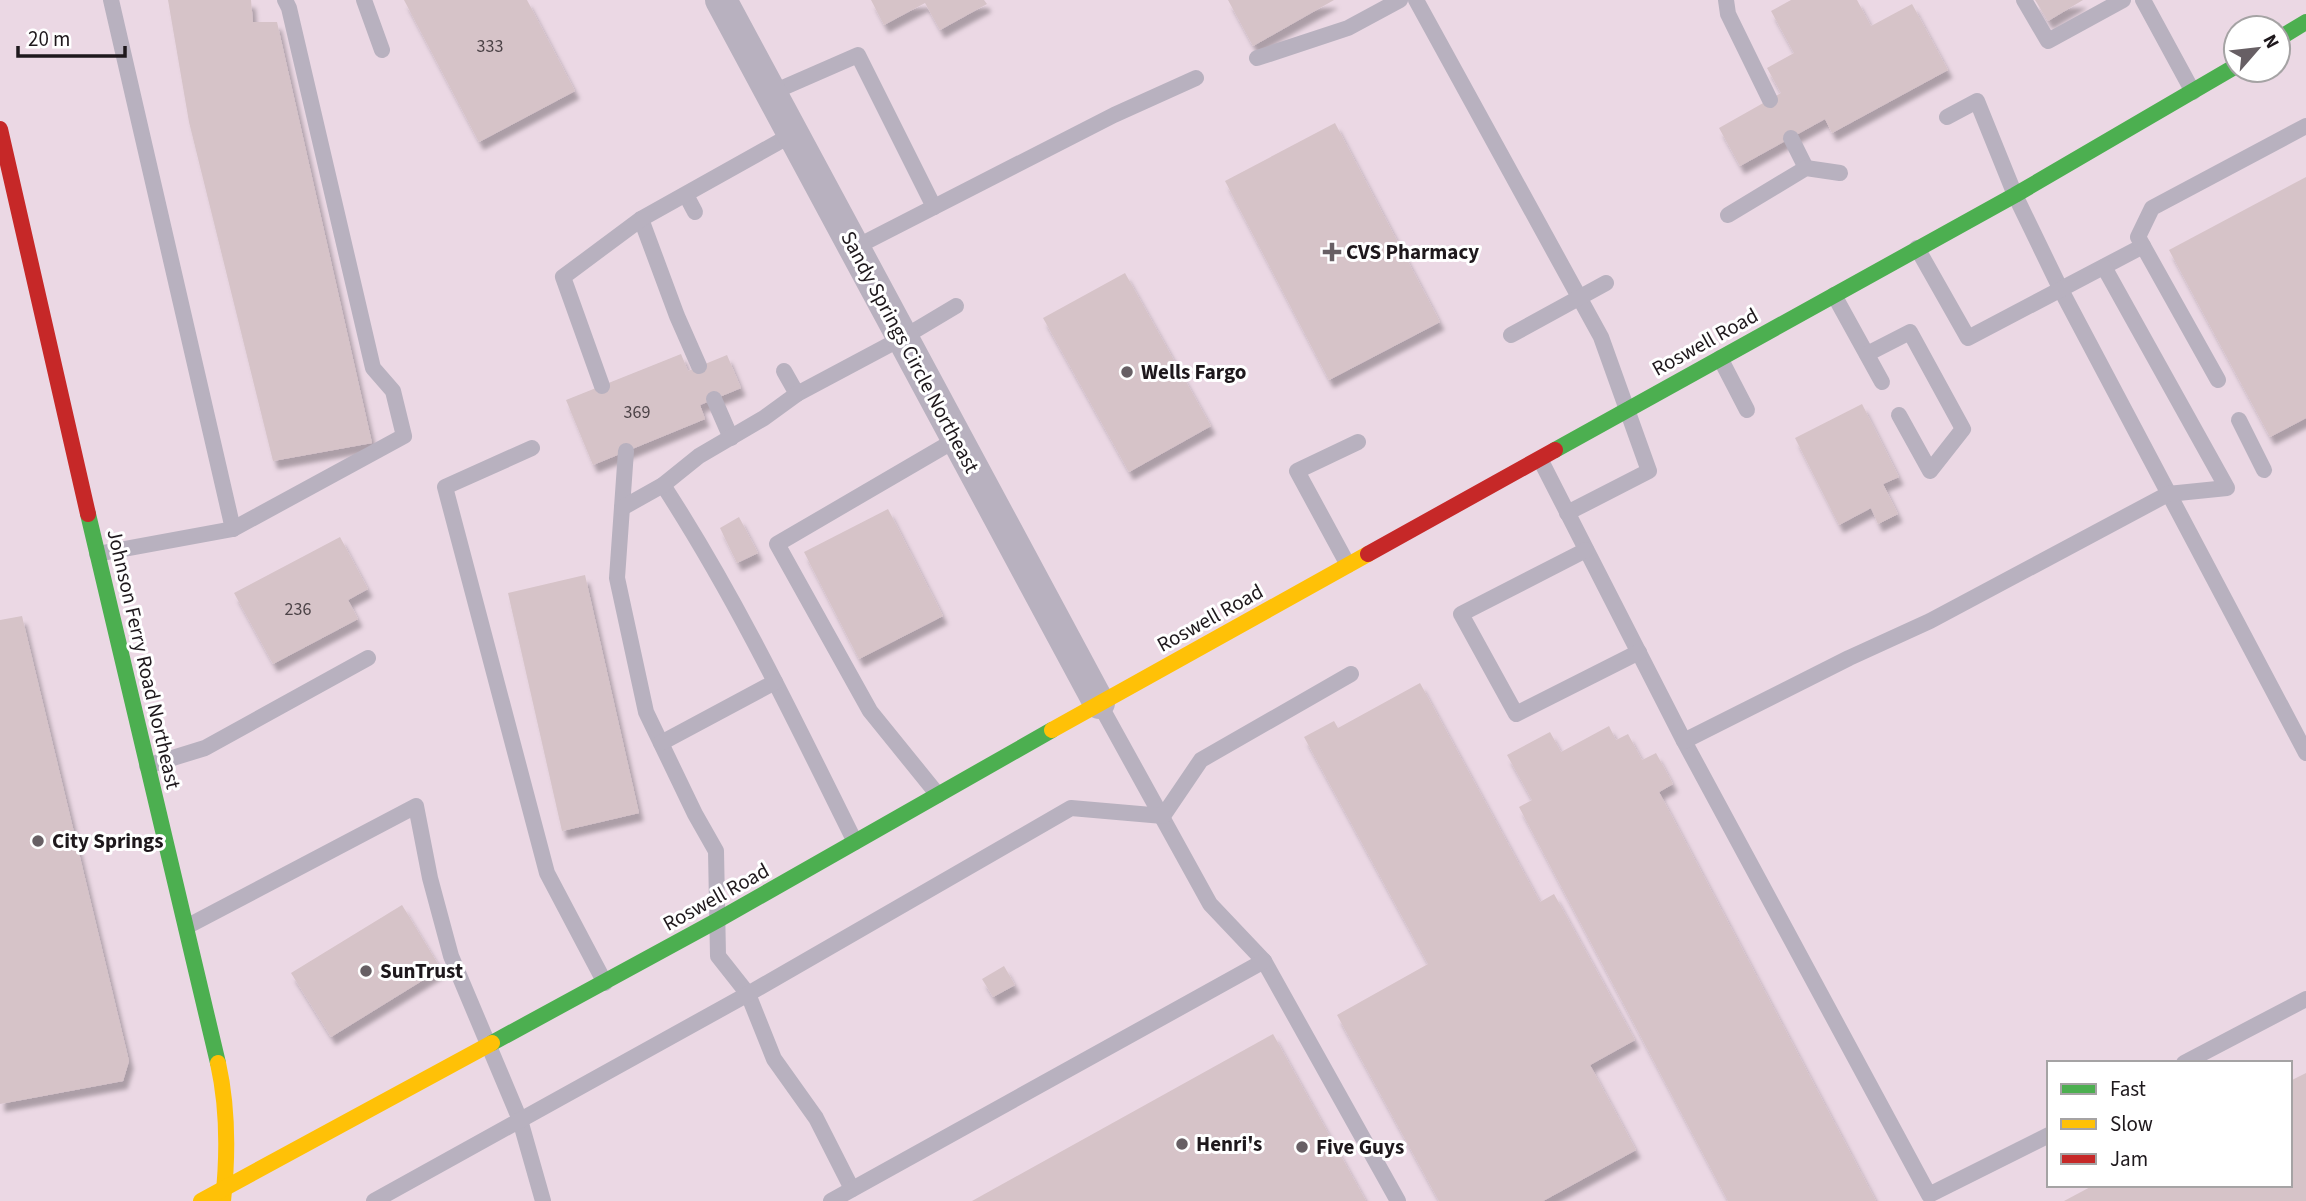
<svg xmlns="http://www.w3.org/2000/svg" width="2306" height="1201" font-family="'Source Sans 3',sans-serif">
	<defs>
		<filter id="shadow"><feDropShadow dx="4.5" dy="8" stdDeviation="2" flood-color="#0004"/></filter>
	</defs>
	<rect width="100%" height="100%" fill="#eee4eb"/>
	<path fill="#ebd8e4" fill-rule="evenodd" d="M0,0H2306V1201H0ZM2236,28H2278V70H2236ZM2049,1063H2290V1185H2049Z"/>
	<g fill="#d6c3c8" filter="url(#shadow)">
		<polygon points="168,0 251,0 253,22 277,22 372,443 273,461 189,122"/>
		<polygon points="404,0 527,0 575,91 479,142"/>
		<polygon points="871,0 984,0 987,4 940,30 925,3 884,25"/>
		<polygon points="1228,0 1334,0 1253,46"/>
		<polygon points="1791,0 1857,0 1871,26 1912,4 1948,70 1832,133 1825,119 1740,166 1719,128 1781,93 1767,68 1794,53 1771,11"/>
		<polygon points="2035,0 2083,0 2048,21"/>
		<polygon points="1335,123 1440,322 1329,380 1225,181"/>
		<polygon points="2306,177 2306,418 2270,437 2169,250"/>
		<polygon points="1125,273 1211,426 1129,472 1043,318"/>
		<polygon points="681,354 688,371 727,355 741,388 700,405 705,419 593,465 566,400"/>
		<polygon points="1862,404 1899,477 1883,484 1898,514 1878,524 1871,508 1839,525 1795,438"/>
		<polygon points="888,509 943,616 859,659 804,552"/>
		<polygon points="739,517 758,553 737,563 720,528"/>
		<polygon points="340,537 368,589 348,600 358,619 273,664 234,593"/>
		<polygon points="585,575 639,813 562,831 508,593"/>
		<polygon points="22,616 129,1061 123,1081 0,1104 0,620"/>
		<polygon points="1420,683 1540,902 1554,894 1635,1040 1590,1065 1636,1150 1543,1201 1439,1201 1337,1015 1428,964 1304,737 1334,721 1338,728"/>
		<polygon points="1609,726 1616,740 1628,734 1642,760 1656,753 1673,784 1659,792 1876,1201 1728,1201 1519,807 1532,800 1507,755 1550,732 1561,752"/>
		<polygon points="402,905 441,969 331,1037 291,973"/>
		<polygon points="1004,966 1015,985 993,997 982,979"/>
		<polygon points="1273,1034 1366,1201 972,1201"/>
		<polygon points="2306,1073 2306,1201 2064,1201 2094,1185 2290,1185 2290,1081"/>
	</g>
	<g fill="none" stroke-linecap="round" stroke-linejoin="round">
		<g stroke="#b8b1bf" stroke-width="16">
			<polyline points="111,0 233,529"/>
			<polyline points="364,0 382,50"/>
			<polyline points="1416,0 1601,337 1649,471 1567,513"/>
			<polyline points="1726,0 1728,14 1770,100"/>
			<polyline points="2024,0 2048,41 2123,0"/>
			<polyline points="2143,0 2193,92"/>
			<polyline points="1257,58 1348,28 1400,0"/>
			<polyline points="771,93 858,55 934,207"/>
			<polyline points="1947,117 1977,101 2015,195 2061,290 2306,753"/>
			<polyline points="1791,138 1806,168"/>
			<polyline points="686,195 695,212"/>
			<polyline points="1728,215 1806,168 1840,173"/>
			<polyline points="641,219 677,316 699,366"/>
			<polyline points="854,248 1114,115 1196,78"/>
			<polyline points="1917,248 1968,338 2143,246"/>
			<polyline points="1834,295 1882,382"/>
			<polyline points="1511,335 1606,283"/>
			<polyline points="1867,354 1910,332 1963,429 1930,471 1899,415"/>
			<polyline points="1720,358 1747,410"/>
			<polyline points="784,371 797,394 904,337 956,306"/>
			<polyline points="2218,380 2138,237 2152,208 2306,126"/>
			<polyline points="602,386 563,277 641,219 793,134"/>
			<polyline points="714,399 731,438"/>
			<polyline points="2239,420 2264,470"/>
			<polyline points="532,448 445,487 547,873 605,983"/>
			<polyline points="626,451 617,578 646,712 695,814 716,851 718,956 748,994 774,1059 816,1118 852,1189"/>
			<polyline points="1540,459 1684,741 1929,1195 2049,1135"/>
			<path d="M663,485C737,599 795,721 855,842"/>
			<polyline points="622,508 663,485 699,456 764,418 797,394"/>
			<polyline points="1586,550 1461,614 1516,714 1639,652"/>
			<polyline points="97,554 233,529 404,436 393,391 373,368 289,8 285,0"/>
			<polyline points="1348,565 1297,471 1358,442"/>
			<polyline points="1099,703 1210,904 1264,961 1398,1201"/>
			<polyline points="1684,741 1849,658 1930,621 2168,494 2227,488 2104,267"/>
			<polyline points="661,743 775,682"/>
			<polyline points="147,766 205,748 368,658"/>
			<polyline points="938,795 870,711 777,544 957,439"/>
			<polyline points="186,927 416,806 430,878 451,956 520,1120 543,1201"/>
			<polyline points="2184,1063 2306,999"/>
			<polyline points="374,1201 748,994 1071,808 1163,816 1201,760 1351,674"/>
			<polyline points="831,1201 1264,961"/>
		</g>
		<polyline stroke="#b8b1bf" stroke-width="32" points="721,0 1099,703"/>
		<g stroke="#4caf50" stroke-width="16">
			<polyline points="2278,39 2306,22"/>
			<polyline points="1555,450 2015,195 2236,66"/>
			<polyline points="88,514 218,1063"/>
			<polyline points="492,1043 718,920 1052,730"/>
		</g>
		<g stroke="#ffc107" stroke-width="16">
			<polyline points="1052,730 1368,554"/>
			<path d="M218,1063C228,1108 228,1155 223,1201"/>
			<polyline points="201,1201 492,1043"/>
		</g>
		<g stroke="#c62828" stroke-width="16">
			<polyline points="0,129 88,514"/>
			<polyline points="1368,554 1555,450"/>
		</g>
	</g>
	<g fill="#675f64" stroke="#fff" stroke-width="2.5">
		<path d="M1328.5 241.5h7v7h7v7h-7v7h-7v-7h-7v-7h7z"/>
		<circle cx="1127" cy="372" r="7"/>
		<circle cx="38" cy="841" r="7"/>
		<circle cx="366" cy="971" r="7"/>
		<circle cx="1182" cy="1144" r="7"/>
		<circle cx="1302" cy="1147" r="7"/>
	</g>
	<g text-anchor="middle" stroke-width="6" stroke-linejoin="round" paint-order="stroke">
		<g font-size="18" fill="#4c4347">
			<text x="490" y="52">333</text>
			<text x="637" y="418">369</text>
			<text x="298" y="615">236</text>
		</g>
		<g font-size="21" font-weight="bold" fill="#1e181c" stroke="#fff" text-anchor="start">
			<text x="1346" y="259">CVS Pharmacy</text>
			<text x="1141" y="379">Wells Fargo</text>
			<text x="52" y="848">City Springs</text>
			<text x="380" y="978">SunTrust</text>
			<text x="1196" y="1151">Henri's</text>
			<text x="1316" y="1154">Five Guys</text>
		</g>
		<g font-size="21" fill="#1e181c" stroke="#fff">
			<text transform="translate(1705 342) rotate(-29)" y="7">Roswell Road</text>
			<text transform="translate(910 352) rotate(62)" y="7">Sandy Springs Circle Northeast</text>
			<text transform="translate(1210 618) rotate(-29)" y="7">Roswell Road</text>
			<text transform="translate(144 659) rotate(77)" y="7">Johnson Ferry Road Northeast</text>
			<text transform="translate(716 897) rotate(-29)" y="7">Roswell Road</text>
		</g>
	</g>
	<rect x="2047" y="1061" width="245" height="126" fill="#ffffff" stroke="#a5a3a4" stroke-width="2"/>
	<rect x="2061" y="1084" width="35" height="10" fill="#4caf50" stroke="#a5a3a4" stroke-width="2"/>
	<text x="2110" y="1096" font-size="21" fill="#1e181c">Fast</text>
	<rect x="2061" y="1119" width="35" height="10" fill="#ffc107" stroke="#a5a3a4" stroke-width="2"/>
	<text x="2110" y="1131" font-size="21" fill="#1e181c">Slow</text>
	<rect x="2061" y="1154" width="35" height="10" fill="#c62828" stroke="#a5a3a4" stroke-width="2"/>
	<text x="2110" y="1166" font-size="21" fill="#1e181c">Jam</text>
	<g transform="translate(2257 49) rotate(62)"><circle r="33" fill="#ffffff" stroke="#a5a3a4" stroke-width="2"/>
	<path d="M0-5L12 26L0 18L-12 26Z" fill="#675f64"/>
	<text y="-10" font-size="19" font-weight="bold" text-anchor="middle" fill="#1e181c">N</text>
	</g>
	<path d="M18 46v10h107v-10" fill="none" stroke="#1e181c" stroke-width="3.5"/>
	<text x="28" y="46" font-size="21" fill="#1e181c" stroke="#ffffff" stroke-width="5" paint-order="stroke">20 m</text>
</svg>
